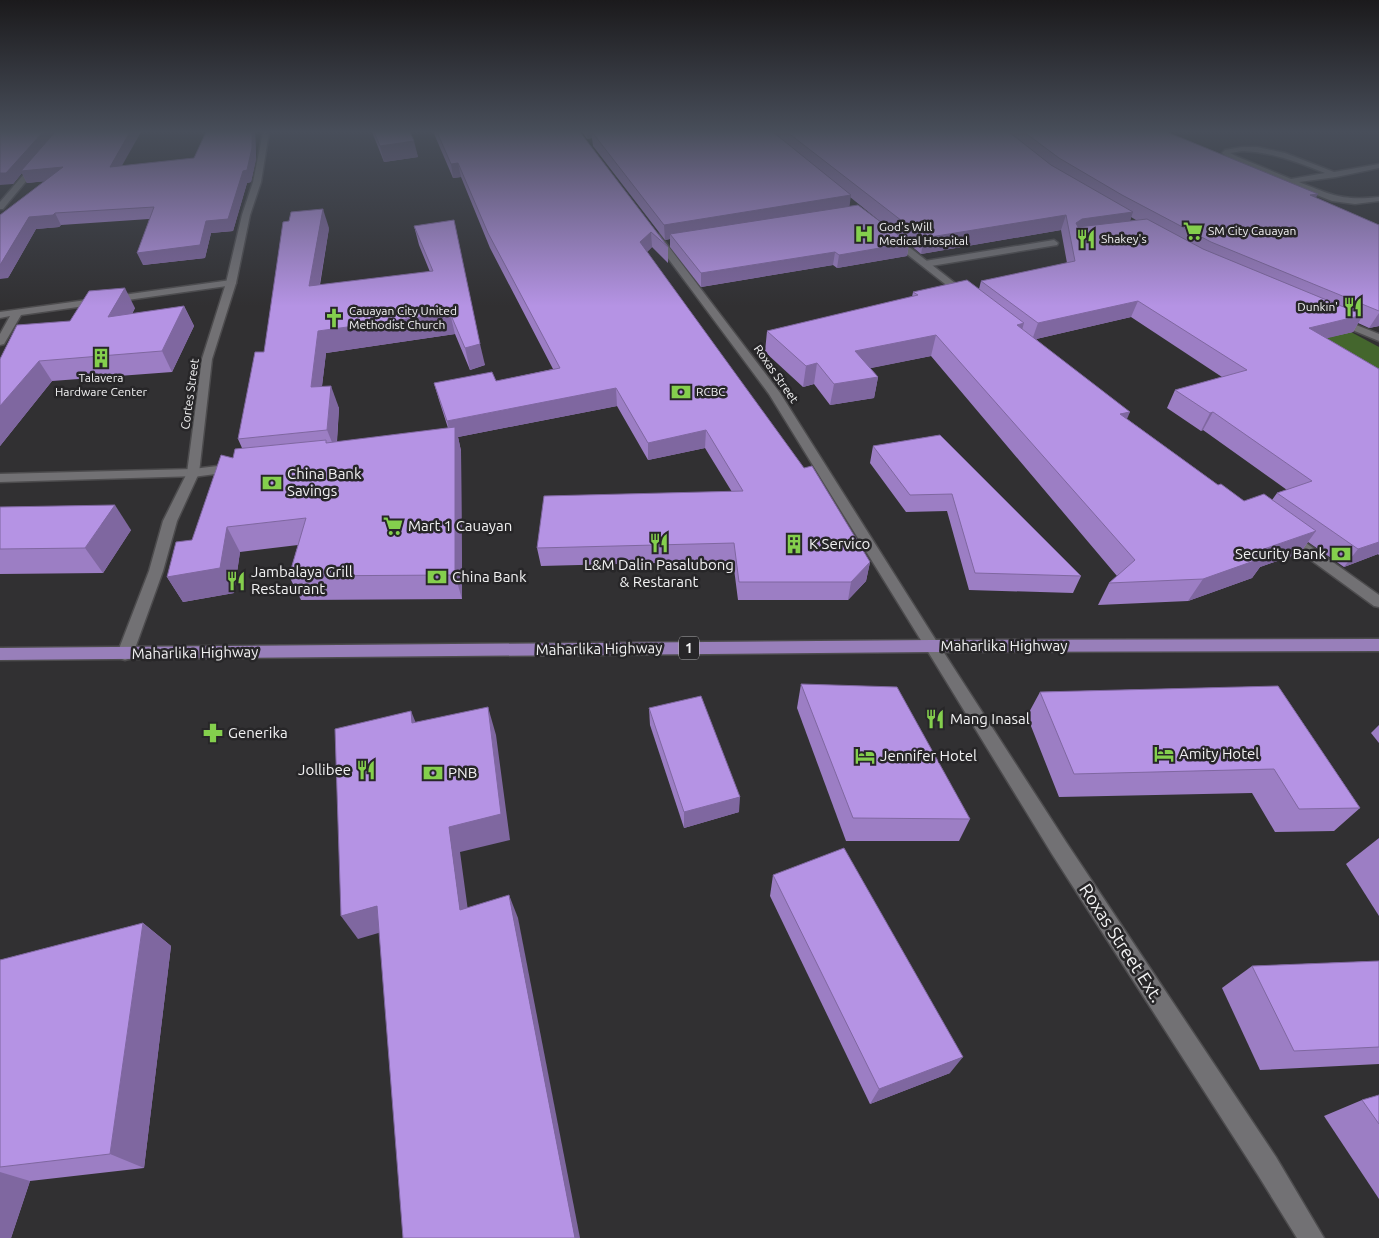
<svg xmlns="http://www.w3.org/2000/svg" width="1379" height="1238" font-family="Ubuntu,sans-serif">
	<rect width="100%" height="100%" fill="#313032"/>
	<polygon fill="#44662d" points="1351,332 1379,347 1379,393 1299,345"/>
	<g fill="none" stroke-linecap="round" stroke-linejoin="round">
		<defs>
			<g id="lane">
				<path d="M1242,147H1257L1285,153L1334,172L1379,164V168L1336,177L1299,182C1332,195 1342,201 1379,197V201L1355,204L1332,201L1232,161L1222,153L1225,150ZM1242,151C1273,152 1297,162 1325,173L1291,179L1238,157L1230,153Z"/>
				<polygon points="1054,240 1058,243 1057,245 925,267 921,264 925,261"/>
				<polygon points="1336,317 1379,334 1379,341 1333,322 1331,320"/>
				<polygon points="234,464 240,468 238,471 193,477 187,473 193,469"/>
			</g>
			<g id="street">
				<polygon points="60,132 67,132 3,209 0,209 0,202"/>
				<polygon points="889,236 895,236 969,294 969,298 963,298 889,240"/>
				<polygon points="231,280 236,283 234,285 21,315 4,344 0,345 0,334 10,316 0,318 0,312"/>
				<polygon points="193,469 199,473 197,476 0,482 0,474"/>
				<polygon points="1287,532 1292,533 1379,595 1379,607 1374,606 1282,539 1280,536 1282,533"/>
				<polygon points="932,640 937,642 1066,842 1276,1157 1324,1238 1297,1238 1258,1175 1052,854 927,650 924,646 927,642"/>
			</g>
			<g id="secondary">
				<polygon points="263,132 269,132 261,182 250,215 236,283 212,359 199,473 177,521 163,571 133,654 131,658 125,660 119,658 117,654 149,571 163,521 187,473 202,359 226,283 242,215 253,182"/>
				<polygon points="653,234 659,234 780,393 937,642 940,646 937,650 932,652 927,650 769,394 653,238"/>
			</g>
			<polygon id="primary" points="1379,639 1379,651 932,652 0,660 0,648 932,640"/>
		</defs>
		<use href="#lane" stroke="#4d4c4e" stroke-width="3"/>
		<use href="#street" stroke="#4d4c4e" stroke-width="3"/>
		<use href="#secondary" stroke="#4d4c4e" stroke-width="3"/>
		<use href="#primary" stroke="#4d4c4e" stroke-width="3"/>
		<use href="#lane" fill="#727174" fill-rule="evenodd"/>
		<use href="#street" fill="#727174" fill-rule="evenodd"/>
		<use href="#secondary" fill="#727174" fill-rule="evenodd"/>
		<use href="#primary" fill="#987fba" fill-rule="evenodd"/>
	</g>
	<g fill="#9c7ec4" fill-rule="evenodd">
		<polygon points="0,132 122,166 194,158 255,132 256,159 251,182 247,183 233,231 211,233 205,258 143,265 149,219 61,225 59,227 36,229 8,278 45,181 27,183 22,173 13,184"/>
		<polygon points="372,132 410,132 418,157 384,162"/>
		<polygon points="434,132 580,132 668,247 668,263 652,247 647,252 870,562 866,581 848,600 738,600 733,561 541,566 537,548 732,492 705,448 648,460 617,406 458,437 461,451 462,599 301,600 289,576 298,545 240,552 234,593 183,602 167,577 192,540 233,458 242,448 238,439 264,352 329,228 320,285 430,272 419,245 414,226 485,365 470,370 455,334 326,353 322,386 339,408 337,442 448,428 439,400 434,383 496,381 553,369 490,248 461,177 453,178 435,136"/>
		<path d="M582,132H1009L1010,133V132H1167L1316,198L1379,225V326L1369,328L1358,323L1353,332L1326,338L1379,369V555L1378,554L1344,567L1308,542L1300,553L1260,567L1252,578L1188,601L1098,605L1109,583L1117,576L931,356L870,368L878,377L874,398L830,405L814,384L803,387L765,352L767,331L912,297L913,292L979,289L981,281L1067,263L1061,230L921,254L909,244L907,256L837,268L833,265L701,287L670,247V239L665,240L593,146L592,138L587,139ZM850,197L887,227L849,206ZM1131,217L1136,220L1130,221ZM1131,317L1222,377L1175,390L1167,408L1201,431L1203,430L1287,490L1277,493L1272,500L1244,501L1218,485L1127,419L1036,339Z"/>
		<polygon points="184,306 194,326 172,372 52,381 0,446 0,359 70,321 135,308 132,314"/>
		<polygon points="940,435 1081,576 1073,593 969,590 947,511 906,512 870,463 873,446"/>
		<polygon points="0,507 131,530 103,573 0,574"/>
		<polygon points="801,684 970,819 959,841 846,841 797,708"/>
		<polygon points="1278,686 1360,808 1334,831 1275,832 1252,793 1059,797 1027,716 1040,692"/>
		<polygon points="649,708 739,812 684,828 650,725"/>
		<polygon points="1379,725 1379,743 1371,733"/>
		<polygon points="1379,838 1379,916 1346,864"/>
		<polygon points="773,875 950,1073 870,1104 770,896"/>
		<polygon points="143,923 171,946 144,1168 30,1181 11,1238 0,1238 0,960"/>
		<polygon points="1379,961 1379,1064 1260,1070 1222,988 1252,966"/>
		<polygon points="1379,1095 1379,1199 1324,1116 1362,1100"/>
	</g>
	<g fill="#7f67a0">
		<polygon points="43,132 57,132 63,167 69,179 27,183 22,173 13,184 0,185 0,173"/>
		<polygon points="130,132 141,132 115,178 110,167"/>
		<polygon points="252,132 255,132 256,159 251,182 247,183 233,231 211,233 205,258 143,265 137,253 206,221"/>
		<polygon points="587,132 592,132 592,138 587,139"/>
		<polygon points="414,141 418,157 384,162 380,146"/>
		<polygon points="458,163 461,177 453,178 451,164"/>
		<polygon points="1318,194 1310,208 1310,195"/>
		<polygon points="851,195 849,210 670,234 670,239 665,240 664,225"/>
		<polygon points="323,209 329,228 316,306 309,286"/>
		<polygon points="1133,212 1128,227 1071,239 1076,223 1082,219"/>
		<polygon points="55,213 61,225 59,227 36,229 8,278 0,279 0,265 29,217"/>
		<polygon points="1066,215 1061,230 921,254 924,238"/>
		<polygon points="651,232 652,247 641,257 640,242"/>
		<polygon points="909,243 907,256 837,268 839,255"/>
		<polygon points="835,252 833,265 701,287 701,273"/>
		<polygon points="125,288 135,308 119,337 108,317"/>
		<polygon points="1138,301 1131,317 1032,340 1038,323"/>
		<polygon points="184,306 194,326 172,372 162,351"/>
		<polygon points="450,313 455,334 326,353 319,410 311,387 318,331"/>
		<polygon points="1379,313 1379,326 1369,328"/>
		<polygon points="1363,315 1353,332 1299,345 1309,328"/>
		<polygon points="1024,323 1018,344 1017,325"/>
		<polygon points="936,335 931,356 852,372 855,351"/>
		<polygon points="480,344 485,365 470,370 465,348"/>
		<polygon points="39,361 52,381 0,446 0,406"/>
		<polygon points="817,363 814,384 803,387 806,366"/>
		<polygon points="878,377 874,398 830,405 834,384"/>
		<polygon points="331,386 339,408 336,452 327,430"/>
		<polygon points="616,388 617,406 458,437 461,451 462,599 455,575 451,439 447,421"/>
		<polygon points="1130,412 1121,433 1120,414"/>
		<polygon points="1213,412 1203,430 1201,431 1210,413"/>
		<polygon points="706,430 705,448 648,460 648,443"/>
		<polygon points="115,505 131,530 103,573 85,548"/>
		<polygon points="227,527 240,552 234,593 183,602 167,577"/>
		<polygon points="1316,531 1300,553 1260,567 1252,578 1188,601 1203,579 1261,550"/>
		<polygon points="1379,542 1379,553 1378,554 1344,567 1358,549"/>
		<polygon points="870,562 866,581 848,600 851,582"/>
		<polygon points="488,707 496,735 510,840 460,852 471,933 460,910 449,827"/>
		<polygon points="411,711 422,738 412,723"/>
		<polygon points="740,797 739,812 684,828 684,812"/>
		<polygon points="509,895 518,918 580,1238 575,1238"/>
		<polygon points="377,906 392,929 358,939 341,916"/>
		<polygon points="143,923 171,946 144,1168 110,1154"/>
		<polygon points="963,1057 950,1073 870,1104 879,1089"/>
		<polygon points="0,1172 30,1181 11,1238 0,1238"/>
	</g>
	<g fill="#b593e4" stroke="#7f67a0">
		<polygon points="0,132 43,132 6,173 0,173"/>
		<polygon points="55,132 130,132 110,167 194,158 206,132 252,132 252,148 247,170 243,171 228,219 206,221 200,245 137,253 154,207 55,213 53,215 29,217 0,265 0,215 63,167 21,171"/>
		<polygon points="374,132 410,132 414,141 380,146"/>
		<polygon points="437,132 580,132 668,247 651,232 640,242 804,468 812,466 855,537 870,562 851,582 739,582 734,543 537,548 544,496 743,491 706,430 648,443 616,388 447,421 434,383 492,372 496,381 560,368 488,233 458,163 451,164"/>
		<polygon points="592,132 773,132 851,195 664,225"/>
		<polygon points="787,132 1009,132 1051,165 1133,212 1082,219 1076,223 1078,227 1147,219 1203,249 1363,315 1309,328 1379,369 1379,542 1358,549 1277,493 1312,481 1213,412 1210,413 1175,390 1247,370 1138,301 1038,323 981,281 1075,261 1066,215 924,238"/>
		<polygon points="1024,132 1167,132 1318,194 1310,195 1379,225 1379,311 1211,242 1122,195 1059,158"/>
		<polygon points="858,205 909,243 839,255 835,252 701,273 670,234"/>
		<polygon points="323,209 309,286 433,271 414,226 454,220 480,344 465,348 450,313 318,331 311,387 331,386 327,430 238,439 255,352 264,352 283,222 289,221 291,212"/>
		<polygon points="967,280 1024,323 1017,325 1130,412 1120,414 1218,485 1221,484 1244,501 1264,494 1316,531 1261,550 1268,556 1203,579 1109,583 1135,560 936,335 855,351 878,377 834,384 817,363 806,366 767,331 918,295 913,292"/>
		<polygon points="125,288 108,317 184,306 162,351 39,361 0,406 0,359 17,325 70,321 89,291"/>
		<polygon points="455,427 455,575 289,576 306,518 227,527 220,568 167,577 176,542 192,540 221,455 233,458 235,449 326,440 326,443"/>
		<polygon points="940,435 1081,576 975,573 952,494 910,495 873,446"/>
		<polygon points="115,505 85,548 0,549 0,507"/>
		<polygon points="801,684 897,687 970,819 853,818"/>
		<polygon points="1278,686 1360,808 1299,809 1274,769 1074,774 1040,692"/>
		<polygon points="701,696 740,797 684,812 649,708"/>
		<polygon points="488,707 501,814 449,827 460,910 509,895 575,1238 403,1238 377,906 341,916 335,729 411,711 412,723"/>
		<polygon points="844,848 963,1057 879,1089 773,875"/>
		<polygon points="143,923 110,1154 0,1167 0,960"/>
		<polygon points="1379,961 1379,1047 1294,1051 1252,966"/>
		<polygon points="1379,1095 1379,1124 1362,1100"/>
	</g>
	<linearGradient id="sky" x2="0" y2="1"><stop stop-color="#1b1a1c"/><stop offset="0.43" stop-color="#484e5a"/><stop offset="1" stop-color="#484e5a" stop-opacity="0"/></linearGradient>
	<rect width="1379" height="306" fill="url(#sky)"/>
	<defs>
		<symbol id="supermarket-bare" viewBox="-9 -9 18 18"><path d="M-6-5.5h2.5l.6 2H6L4.5 2H-2.5L-4.4-4H-6ZM-1.5 3.2a1.3 1.3 0 1 0 .1 0ZM3 3.2a1.3 1.3 0 1 0 .1 0Z" fill="#84cf4d" stroke="#272628" stroke-width="2.5" paint-order="stroke"/></symbol>
		<symbol id="hospital-bare" viewBox="-9 -9 18 18"><path d="M-5-5h3v3.5h4V-5h3V5h-3V1.5h-4V5h-3Z" fill="#84cf4d" stroke="#272628" stroke-width="2.5" paint-order="stroke"/></symbol>
		<symbol id="restaurant-bare" viewBox="-9 -9 18 18"><path d="M-5-6h1v4h1v-4h1v4h1v-4h1v5L-1.5 .5V6h-2V.5L-5-1ZM5-6V6H3V1.5H1.5Q1.5-4 5-6Z" fill="#84cf4d" stroke="#272628" stroke-width="2.5" paint-order="stroke"/></symbol>
		<symbol id="church-bare" viewBox="-9 -9 18 18"><path d="M-1.2-6h2.4v3.5h3.3v2.4h-3.3V6h-2.4V-.1h-3.3v-2.4h3.3Z" fill="#84cf4d" stroke="#272628" stroke-width="2.5" paint-order="stroke"/></symbol>
		<symbol id="building-bare" viewBox="-9 -9 18 18"><path d="M-4-6H4V6H1V3H-1V6H-4ZM-2.5-4.3h1.7v1.8h-1.7ZM.8-4.3h1.7v1.8H.8ZM-2.5-1h1.7V.8h-1.7ZM.8-1h1.7V.8H.8Z" fill="#84cf4d" stroke="#272628" stroke-width="2.5" paint-order="stroke"/></symbol>
		<symbol id="bank-bare" viewBox="-9 -9 18 18"><path d="M-6-4H6V4H-6ZM0-2.3a2.3 2.3 0 1 0 0 4.6a2.3 2.3 0 1 0 0-4.6Z" fill="#84cf4d" stroke="#272628" stroke-width="2.5" paint-order="stroke"/></symbol>
		<symbol id="pharmacy-bare" viewBox="-9 -9 18 18"><path d="M-2-6h4v4h4v4h-4v4h-4v-4h-4v-4h4Z" fill="#84cf4d" stroke="#272628" stroke-width="2.5" paint-order="stroke"/></symbol>
		<symbol id="hotel-bare" viewBox="-9 -9 18 18"><path d="M-6-4.5h1.5V1H6V5H4.5V3h-9V5H-6ZM-4 0a1.8 1.8 0 1 1 3.6 0ZM.5 0V-2.5h3Q6-2.5 6 0Z" fill="#84cf4d" stroke="#272628" stroke-width="2.5" paint-order="stroke"/></symbol>
	</defs>
	<g fill-rule="evenodd">
		<use href="#supermarket-bare" x="1179" y="217" width="28" height="28"/>
		<use href="#hospital-bare" x="850" y="220" width="28" height="28"/>
		<use href="#restaurant-bare" x="1072" y="225" width="28" height="28"/>
		<use href="#restaurant-bare" x="1339" y="293" width="28" height="28"/>
		<use href="#church-bare" x="320" y="304" width="28" height="28"/>
		<use href="#building-bare" x="87" y="344" width="28" height="28"/>
		<use href="#bank-bare" x="667" y="378" width="28" height="28"/>
		<use href="#bank-bare" x="258" y="469" width="28" height="28"/>
		<use href="#supermarket-bare" x="379" y="512" width="28" height="28"/>
		<use href="#restaurant-bare" x="645" y="529" width="28" height="28"/>
		<use href="#building-bare" x="780" y="530" width="28" height="28"/>
		<use href="#bank-bare" x="1327" y="540" width="28" height="28"/>
		<use href="#bank-bare" x="423" y="563" width="28" height="28"/>
		<use href="#restaurant-bare" x="222" y="567" width="28" height="28"/>
		<use href="#restaurant-bare" x="921" y="705" width="28" height="28"/>
		<use href="#pharmacy-bare" x="199" y="719" width="28" height="28"/>
		<use href="#hotel-bare" x="1150" y="740" width="28" height="28"/>
		<use href="#hotel-bare" x="851" y="742" width="28" height="28"/>
		<use href="#restaurant-bare" x="352" y="756" width="28" height="28"/>
		<use href="#bank-bare" x="419" y="759" width="28" height="28"/>
	</g>
	<g text-anchor="middle" stroke-width="5" stroke-linejoin="round" paint-order="stroke">
		<g font-size="12" fill="#f2f2f3" stroke="#272628" text-anchor="start">
			<text x="879" y="231">God's Will<tspan x="879" dy="14">Medical Hospital</tspan></text>
			<text x="1208" y="235">SM City Cauayan</text>
			<text x="1101" y="243">Shakey's</text>
			<text x="1338" y="311" text-anchor="end">Dunkin'</text>
			<text x="349" y="315">Cauayan City United<tspan x="349" dy="14">Methodist Church</tspan></text>
			<text x="101" y="382" text-anchor="middle">Talavera<tspan x="101" dy="14">Hardware Center</tspan></text>
			<text x="696" y="396">RCBC</text>
		</g>
		<g font-size="12" fill="#f2f2f3" stroke="#272628">
			<text transform="translate(776 374) rotate(55)" y="4">Roxas Street</text>
			<text transform="translate(190 394) rotate(-82)" y="4">Cortes Street</text>
		</g>
		<rect fill="#272628" stroke="#b5b5b6" stroke-width="1" x="679" y="636.5" width="20" height="23" rx="4"/>
		<g font-size="14" font-weight="bold" fill="#f2f2f3">
			<text x="689" y="653">1</text>
		</g>
		<g font-size="15" fill="#f2f2f3" stroke="#272628" text-anchor="start">
			<text x="287" y="479">China Bank<tspan x="287" dy="17">Savings</tspan></text>
			<text x="408" y="531">Mart 1 Cauayan</text>
			<text x="809" y="549">K Servico</text>
			<text x="1326" y="559" text-anchor="end">Security Bank</text>
			<text x="659" y="570" text-anchor="middle">L&amp;M Dalin Pasalubong<tspan x="659" dy="17">&amp; Restarant</tspan></text>
			<text x="251" y="577">Jambalaya Grill<tspan x="251" dy="17">Restaurant</tspan></text>
			<text x="452" y="582">China Bank</text>
			<text x="950" y="724">Mang Inasal</text>
			<text x="228" y="738">Generika</text>
			<text x="1179" y="759">Amity Hotel</text>
			<text x="880" y="761">Jennifer Hotel</text>
			<text x="351" y="775" text-anchor="end">Jollibee</text>
			<text x="448" y="778">PNB</text>
		</g>
		<g font-size="15" fill="#f2f2f3" stroke="#272628">
			<text x="1004" y="651">Maharlika Highway</text>
			<text transform="translate(599 649) rotate(-1)" y="5">Maharlika Highway</text>
			<text transform="translate(195 653) rotate(-1)" y="5">Maharlika Highway</text>
		</g>
		<g font-size="18" fill="#f2f2f3" stroke="#272628">
			<text transform="translate(1121 943) rotate(57)" y="6">Roxas Street Ext.</text>
		</g>
	</g>
</svg>
